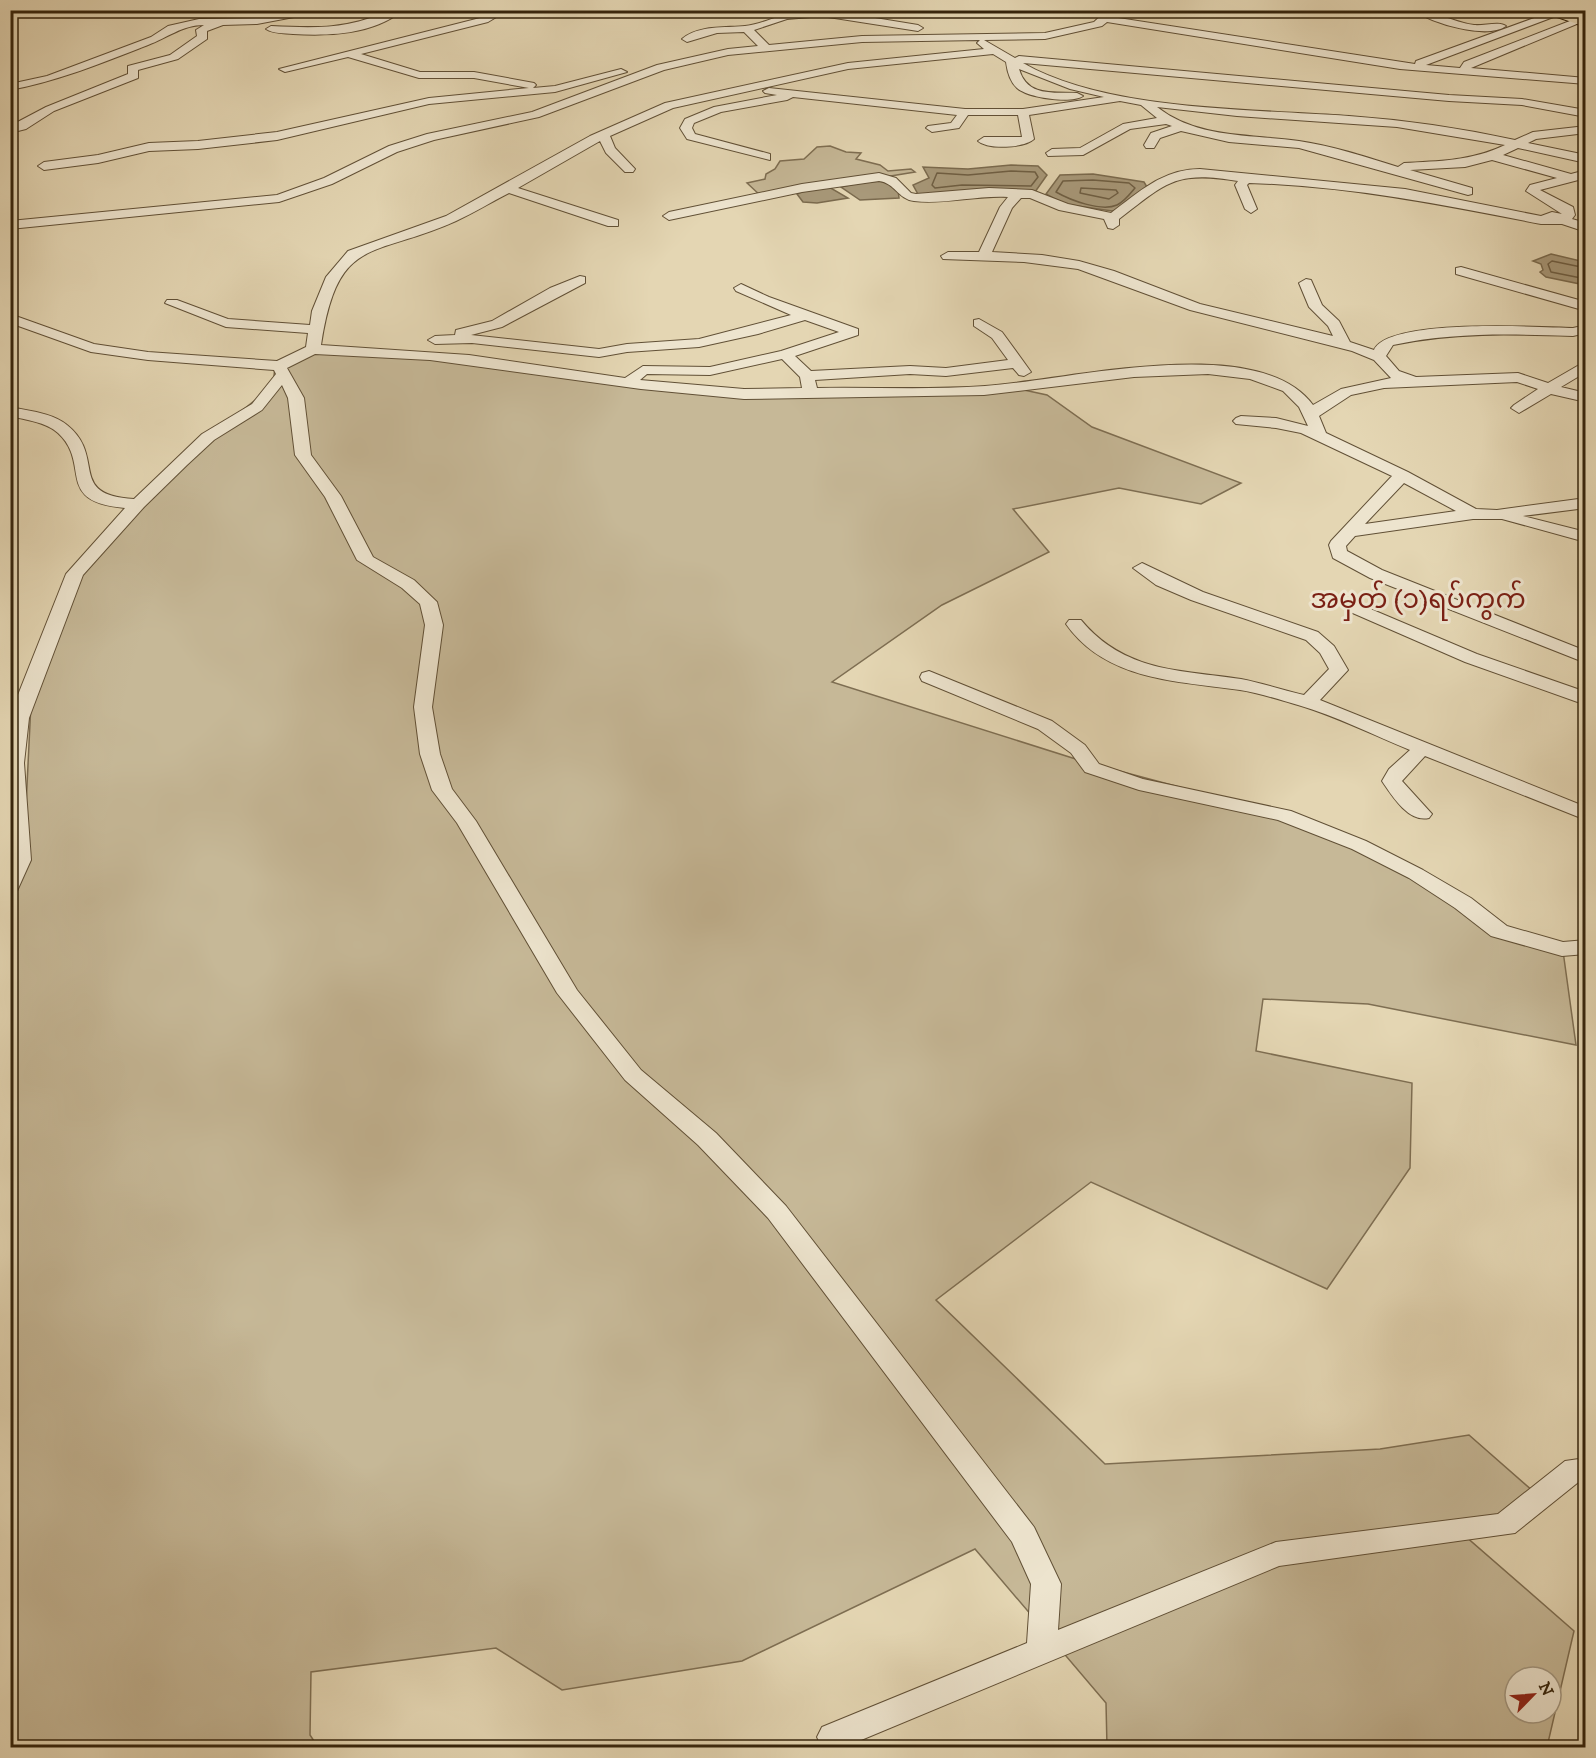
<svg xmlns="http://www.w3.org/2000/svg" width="1596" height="1758" font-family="'IM FELL DW Pica','Noto Sans Myanmar',serif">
	<rect width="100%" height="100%" fill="#e4d6b3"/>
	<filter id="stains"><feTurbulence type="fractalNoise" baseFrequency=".00333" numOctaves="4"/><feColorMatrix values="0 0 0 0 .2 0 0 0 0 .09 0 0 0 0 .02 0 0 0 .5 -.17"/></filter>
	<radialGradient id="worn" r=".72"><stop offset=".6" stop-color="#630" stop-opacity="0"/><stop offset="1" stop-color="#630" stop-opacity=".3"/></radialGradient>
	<g fill="#c6b897" stroke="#7e6e52" stroke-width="1.5" fill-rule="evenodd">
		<polygon points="830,146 846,152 861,153 856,159 880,165 888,171 911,169 915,172 762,197 747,183 765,179 766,174 775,169 780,161 804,159 817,147"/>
		<path d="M306,347L373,352L682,390L944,393L1024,390L1047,395L1092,427L1241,483L1201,504L1119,488L1013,509L1049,552L942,605L832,682L1082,761L1254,807L1421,873L1502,935L1563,951L1576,1045L1368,1004L1263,999L1256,1051L1412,1083L1410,1168L1327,1289L1091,1182L936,1300L1105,1464L1380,1449L1469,1435L1534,1492L1464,1535L1574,1631L1547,1747H1107L1106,1703L975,1549L742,1661L562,1690L496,1648L311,1672L310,1735L318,1747L11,1748L10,850L26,806L33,662L100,542L214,433L273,386L275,366ZM1515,1677H1551V1713H1515Z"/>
	</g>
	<g fill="#a8997a" stroke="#7a6a4e" stroke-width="1.5">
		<polygon points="1011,165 1038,166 1047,175 1035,192 919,196 913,185 929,178 923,167 968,169"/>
		<polygon points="1093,174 1144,182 1147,187 1119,212 1064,204 1046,194 1060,175"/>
		<polygon points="886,181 898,190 899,198 860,200 841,187 863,182"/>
		<polygon points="813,187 829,187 848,198 817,203 803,202 797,194"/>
		<polygon points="1551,254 1585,262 1585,285 1546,277 1540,272 1543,270 1541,264 1533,261"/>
	</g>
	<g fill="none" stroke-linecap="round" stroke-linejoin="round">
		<g stroke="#6e5e43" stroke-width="1.5">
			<polygon points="1011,171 1035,172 1038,177 1031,186 962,185 935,188 932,185 937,173 968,175"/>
			<path d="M1093,180L1129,183L1135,188C1130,194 1124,202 1117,205C1101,212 1070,200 1056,192L1063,181Z"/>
			<polygon points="1081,188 1116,190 1118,193 1109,199 1080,193"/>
			<polyline points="1586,268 1552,261 1548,264 1551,272 1586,279"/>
		</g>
		<defs>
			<g id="minor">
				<path d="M303,10H331L257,24L223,25L207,31V39L178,59L138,70V78L54,111L26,129L10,133V126L46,107L128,74V66L170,55L197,36L196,30L204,25C182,25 167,38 148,45C102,63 58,81 10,90V84L47,76L151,37L168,26L199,19L257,18Z"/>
				<path d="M389,10H403C373,35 329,36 293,34C284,33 273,34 266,29L271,26C313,28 350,30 389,10Z"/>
				<polygon points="494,10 508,10 488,22 361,54 420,72 474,72 534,83 536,85 533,88 555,86 621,69 627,72 555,92 429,104 277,140 198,149 149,151 98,163 44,170 38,166 44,162 98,155 149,143 198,141 277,132 429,98 529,88 474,78 419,78 348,57 285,72 279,69 480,18"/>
				<path d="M798,10H826L918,25L923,28L918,31L822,16L787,19L754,30L769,45L862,36L1045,33L1094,22L1107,10H1119L1112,17L1415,64L1416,61L1556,10H1572L1426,65L1460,68L1464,62L1575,19L1584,21L1471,68L1586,78V84L1400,69L1107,22L1102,26L1045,39L984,40L1015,58L1019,56L1449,95L1522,99L1586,110V117L1522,105L1449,101L1023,63C1106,111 1254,109 1349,116C1405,120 1460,128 1515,140L1533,132L1586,126V133L1536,139L1528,143L1586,155V163L1518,148L1503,155L1571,174L1586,170V178L1540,190L1573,207L1575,215L1572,219L1586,223V232L1562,224H1541C1444,205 1349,186 1249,183L1247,185L1257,209L1251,213L1245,209L1235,185L1238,181C1175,170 1166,183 1119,219V225L1113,229L1108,228L1104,219L1059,210L1030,198H1021L1012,208L992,252L1042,255L1079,261L1114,271L1200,304L1333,336L1328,326L1309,307L1299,283L1306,279L1311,280L1322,305L1339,321L1350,342L1374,350C1388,318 1539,327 1573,328L1586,325V333L1573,336C1512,334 1453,332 1393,345L1386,356L1399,371L1416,377L1518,373L1548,383L1586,361V372L1561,387L1586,393V402L1551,394L1519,413L1511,408L1514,405L1538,389L1517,382L1384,388L1351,395L1319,416L1326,433L1408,472L1476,509L1497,510L1586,498V508L1523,516L1586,532V540L1582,541L1502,519H1473L1355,536L1346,546L1347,551L1382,570L1586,651V663L1370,578L1333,558L1329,545L1331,541L1392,476L1301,433L1276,428L1236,424L1233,421L1236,418L1241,416L1276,418L1308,426L1299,407L1283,391L1250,379L1208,374L1134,377L984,395L744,399L641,389L430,360L315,354L287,368L304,398L311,455L341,496L373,557L414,580L437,602L443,625L432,707L440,754L452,789L476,821L577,990L641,1070L716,1133L786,1206L1034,1527L1061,1584L1058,1630L1276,1542L1498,1514L1565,1461L1586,1458V1480H1581L1515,1533L1279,1566L842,1748L822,1747L817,1737L822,1727L1027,1643L1031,1584L1012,1542L768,1218L698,1145L625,1080L557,993L457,823L432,790L420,754L414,707L425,625L420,604L402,588L357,560L325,497L295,455L288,398L282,385L262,410L214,440L187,465L144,507L83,575L29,718L24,763L31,860L17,891L10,893V715L66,574L125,508C53,502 92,464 58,433C46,422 26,420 10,416V407C29,411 53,413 67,425C107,457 66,495 134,499L202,434L252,404L276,374L274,370L148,360L91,352L10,323V314L94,344L148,352L277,361L306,347L308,333L226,327L165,303L167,300H177L228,319L310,325L312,311L326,277L348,251L446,216L590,136L665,103L848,63L984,49L977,43L980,40L862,42L728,55L664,70L539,117L434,140L397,152L332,184L279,202L10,229V221L277,195L324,178L389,146L427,134L532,112L657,65L728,49L758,46L744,32L717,33L687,42L682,39C698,25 725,28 745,26C764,24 781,13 800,12ZM993,54L1006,62C1007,70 1010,82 1017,88C1028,98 1072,104 1083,96L1077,93C1053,92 1027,97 1019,69L1070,89L1104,97L1023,109H965L769,88L763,91L765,93L777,95L714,107L685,119L680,128L687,139L770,160V154L695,134L692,128L694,123L721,112L787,100L793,97L957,115L951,123L928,126L926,128L932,132L959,128L968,115H1018L1022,137H984L978,141C988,150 1024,148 1034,139L1029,115L1120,101L1141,105L1157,118L1123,124L1080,148L1052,149L1046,153L1048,156L1083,155L1130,129L1166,124L1172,126L1151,133L1144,145L1146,148H1154L1160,138L1181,131L1229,142L1299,148L1468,195L1472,194V188L1410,170L1465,167L1492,160L1557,178L1530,185L1526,191L1562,214L1552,212L1541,216L1405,189L1200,169C1163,169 1139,192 1111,213L1068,204L1032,190L989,188L916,194L911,193L896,178L879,173L802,184L669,212L663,216L669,220L802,192L879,181C895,183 898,199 914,201C943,205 977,195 1008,197L1000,207L979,252H948L941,256L943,259L1024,262L1078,269L1190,310L1352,351L1374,360L1391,378L1341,389L1313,405C1258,330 1066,381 985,386C929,390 873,387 817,388L815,380L910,374L946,376L1013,368L1019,375L1024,376L1031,372L1002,332L979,319L974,320V326L992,338L1008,360L946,368L910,366L811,371L795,356L858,335V329L769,297L741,284L734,288L736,291L791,315L699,339L627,344L599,349L471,335L502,327L585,283V277L580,276L550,288L492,321L456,330L455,335L435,336L428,340L435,344L472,343L599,357L627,352L699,347L758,334L805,320L839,332L781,351L710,367L643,366L625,378L469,355L321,345C338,234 372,259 456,221C474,213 491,202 509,193L608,226H618V220L518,188L600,141L606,153L625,172H633L635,169L615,148L610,136L673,108L848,69ZM1157,107L1237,116L1397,127L1505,145C1472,161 1439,161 1404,163L1398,167C1366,157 1333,146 1299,141C1250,134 1198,139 1157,107ZM782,359L800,377L802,388L744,389L640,380L647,374L710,375ZM1404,483L1456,511L1365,524Z"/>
				<path d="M1413,10C1435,10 1452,22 1474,25C1484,26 1499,21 1506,26C1487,40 1431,23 1413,10Z"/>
				<polygon points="1461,267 1586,302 1586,311 1456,274 1456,268"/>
				<path d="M1142,563L1203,592L1318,632L1334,646L1348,670L1320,700L1586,807V820L1425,756L1402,781L1432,814L1429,818C1409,823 1392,796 1382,781L1389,769L1410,750C1373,735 1336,716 1298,705C1280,700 1260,693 1240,690C1178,681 1106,681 1066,624L1069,620H1081C1124,672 1180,670 1241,679C1262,683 1283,690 1304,695L1329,669L1320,653L1306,640L1191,600L1156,585L1133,568Z"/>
				<polygon points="1354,602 1477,654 1586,692 1586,705 1465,662 1348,611 1345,607 1348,603"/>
				<polygon points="929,671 1052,721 1085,745 1099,764 1143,779 1291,811 1366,841 1423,870 1471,898 1507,926 1563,942 1586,940 1586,954 1562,956 1491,936 1455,908 1409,878 1352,849 1278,820 1139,790 1085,772 1071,753 1038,729 922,681 920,677 922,673"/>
			</g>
			<polygon id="highway" points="1537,10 1561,10 1586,18 1586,27"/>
		</defs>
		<use href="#minor" stroke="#615036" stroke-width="2"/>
		<use href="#highway" stroke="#35240c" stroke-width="2"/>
		<use href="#minor" fill="#ede4ce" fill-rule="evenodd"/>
		<use href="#highway" fill="#e4d6b3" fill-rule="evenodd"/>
	</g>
	<g text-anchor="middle" stroke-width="6" stroke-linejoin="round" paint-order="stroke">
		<g font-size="27" fill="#7a1f14" stroke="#ede4ce">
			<text x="1418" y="608">အမှတ် (၁)ရပ်ကွက်</text>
		</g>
	</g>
	<rect width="1596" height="1758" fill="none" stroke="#e4d6b3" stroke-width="36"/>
	<rect x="12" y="12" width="1572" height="1734" fill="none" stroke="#35240c" stroke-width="3"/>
	<rect x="18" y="18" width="1560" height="1722" fill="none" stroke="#35240c" stroke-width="1.5"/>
	<g transform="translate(1533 1695) rotate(65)"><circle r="28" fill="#ede4ce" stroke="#a39780" stroke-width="1.5"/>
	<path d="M0-4.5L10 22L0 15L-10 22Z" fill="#8f2418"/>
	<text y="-9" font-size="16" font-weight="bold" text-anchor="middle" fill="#35240c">N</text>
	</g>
	<rect width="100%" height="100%" filter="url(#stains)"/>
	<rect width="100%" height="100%" fill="url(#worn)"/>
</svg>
